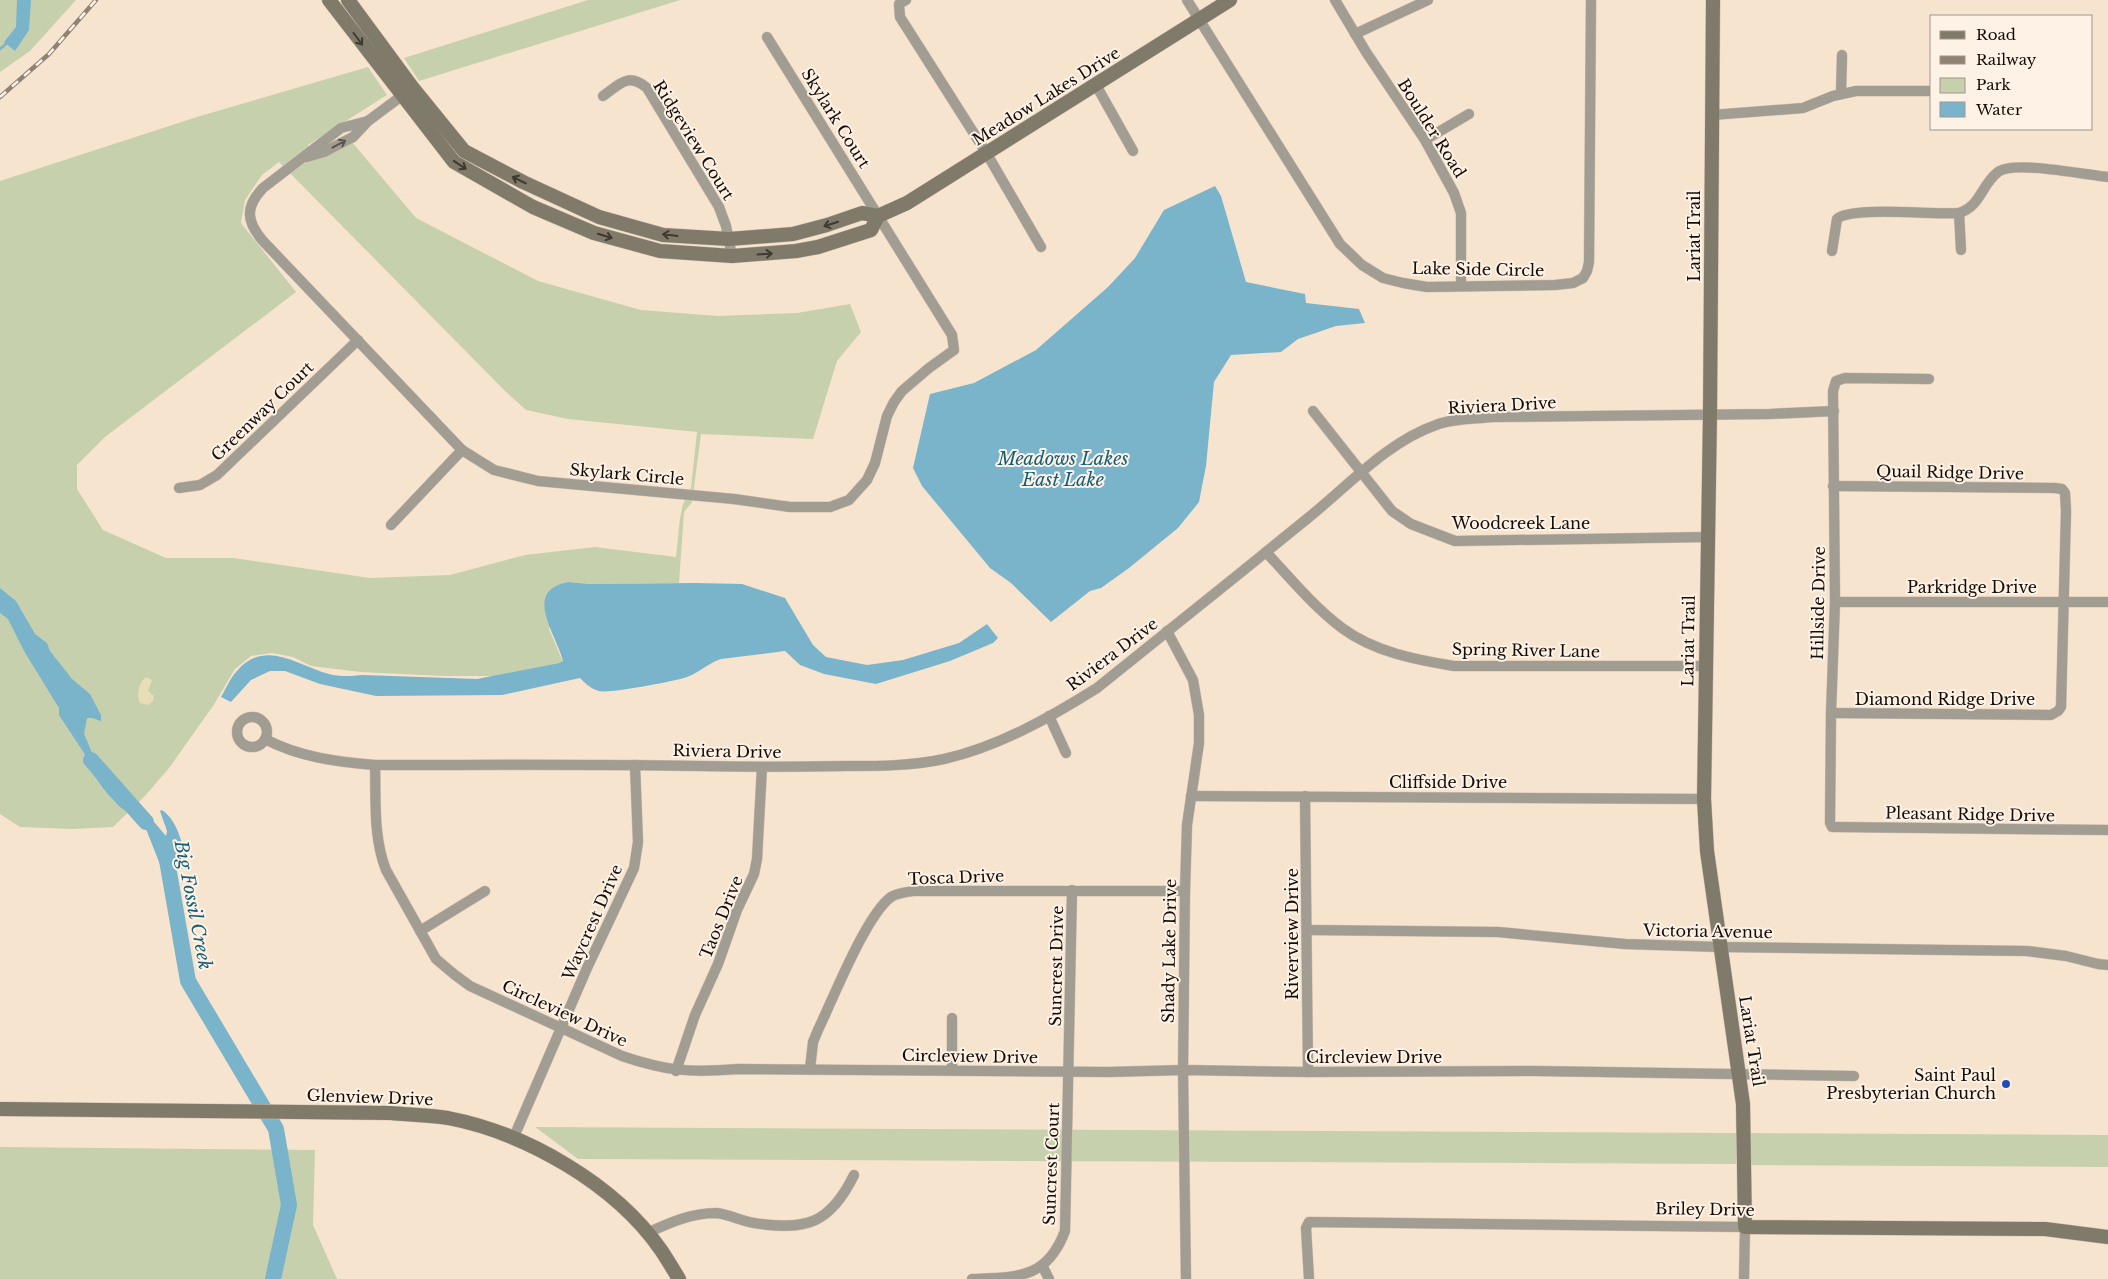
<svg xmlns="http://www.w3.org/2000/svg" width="2108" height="1279" font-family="'Libre Baskerville',serif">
	<rect width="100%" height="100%" fill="#f7e4cf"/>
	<g fill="#c7d0ac" fill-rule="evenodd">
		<polygon points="0,0 76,0 30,51 0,72"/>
		<polygon points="588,0 680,0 419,81 404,58"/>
		<path d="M368,67L387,95L308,145L318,158L352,142L416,218L538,281L641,310L718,316L797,313L850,304L861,332L837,361L813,439L701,434L692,502L684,512L679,583L589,584L569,582L549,629L563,662L496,676H444L360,672L311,666L293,657L272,653L251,656L235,669L213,706L169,768L145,796L113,827L73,829L20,827L0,814V181L200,116ZM279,162L504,390L526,410L568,419L697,432L691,488L683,504L680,518L676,557L595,547L525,555L450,575L370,578L233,558H166L103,530L77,489V465L105,437L296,292L241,223L245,200L262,175Z"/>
		<polygon points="535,1127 1737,1133 1736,1164 578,1159"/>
		<polygon points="1750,1133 2108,1135 2108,1167 1750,1165"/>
		<polygon points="0,1147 315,1150 313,1225 337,1279 0,1279"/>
	</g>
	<path fill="#e7deb8" d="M146,677L152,680L148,691L154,696L153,701L148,705L140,703C136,695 139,682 146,677Z"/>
	<g fill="#7ab4cb">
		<polygon points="17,0 31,0 29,30 15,51 4,42 16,27"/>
		<polygon points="1215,186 1221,196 1246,282 1305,294 1306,303 1359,309 1365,323 1336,326 1298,339 1281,352 1231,355 1214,382 1206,466 1199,502 1178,528 1129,568 1101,588 1090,591 1051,622 1011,583 990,568 922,486 913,468 930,394 974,383 1036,350 1108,287 1135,258 1164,210"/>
		<path d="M569,582L589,584L695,583L742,584L785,598L813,645L826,657L867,665L903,660L959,643L987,624L998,638L993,643L950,661L876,684L824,674L800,665L785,651L721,659C708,663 699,673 687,677C676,681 608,694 599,691C591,689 586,684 580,678L502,695L376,696L320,684L285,671H270L251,680L231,702L221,697C226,689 230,678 237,671C265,638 298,666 329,674C340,677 351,676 363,675L477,679L559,663L563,661C557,635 521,590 569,582Z"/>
		<path d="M0,588L16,601L35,634L47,643L50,651L72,679L90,694L101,715V721L92,718H87L84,734L97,764L113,788L126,801L155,823L166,836L167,831L160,811L162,810C180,823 182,847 189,867L163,872L146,829L137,819L120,807L106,792L92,773L84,753L59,715V708L24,651L8,619L0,613Z"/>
	</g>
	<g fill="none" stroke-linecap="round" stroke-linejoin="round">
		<polyline stroke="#7ab4cb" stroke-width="2.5" points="0,49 7,43"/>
		<g stroke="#7ab4cb" stroke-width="16">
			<polyline points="91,760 146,822"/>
			<polyline points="165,849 188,981 276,1129 289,1205 273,1279"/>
		</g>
		<defs>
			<g id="street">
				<polyline points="906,0 899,4 900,17 987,154 1041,247"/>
				<polyline points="1187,0 1340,244 1362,265 1383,278 1403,283 1427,287 1555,285 1573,283 1583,278 1587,271 1589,262 1591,0"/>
				<polyline points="1335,0 1366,52 1425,140 1454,193 1461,213 1461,286"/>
				<polyline points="1355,34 1428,0"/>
				<polyline points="1096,85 1133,151"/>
				<polyline points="1841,94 1842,55"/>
				<path d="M603,96C620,84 628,72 647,88L719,207L726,226L732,256"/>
				<polyline points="1712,115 1803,108 1833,96 1856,91 1932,91"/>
				<path d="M368,121L341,128L263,188C245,207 246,221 263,241L462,450L494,470L538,481L734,499L790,507H830L849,500L867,480L875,463L887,416L894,402L902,391L929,368L954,350L952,335L767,37"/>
				<polyline points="1425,140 1469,114"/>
				<polyline points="307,157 324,152 353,137 368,121 407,92"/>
				<polyline points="1959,213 1961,250"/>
				<path d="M1832,251L1837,219C1851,206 1935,215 1959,213C1981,206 1981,185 1998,172C2013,160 2086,175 2108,177"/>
				<polyline points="1929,379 1845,378 1836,381 1833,391 1835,602 1831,713 1830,823 1832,827 1837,827 2108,830"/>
				<polyline points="1313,411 1392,511 1411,524 1455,541 1707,537"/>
				<polyline points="179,488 200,485 217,475 358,340"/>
				<polyline points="391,525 462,450"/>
				<path d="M1266,552C1290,578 1314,607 1342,628C1374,652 1417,660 1454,666H1705"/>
				<polyline points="1835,602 2108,602"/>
				<polyline points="1167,631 1193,680 1199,715 1199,743 1187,825 1185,891 1183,1070 1186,1279"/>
				<polyline points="1831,713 2051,715 2058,711 2061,707 2066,511 2065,493 2062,489 2055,488 1833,486"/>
				<polyline points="1049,716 1066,753"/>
				<circle cx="252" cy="732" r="15"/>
				<path d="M265,739C299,757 337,762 375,765C483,765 591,764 699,766C748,767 797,767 847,766C879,766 912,766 944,759C998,747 1051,717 1097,688C1168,631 1238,575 1308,518C1348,486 1387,442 1436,425C1454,418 1474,419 1493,417L1770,414L1834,411"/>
				<path d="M375,765C376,800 373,837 386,870L436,959L455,975L470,986L622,1056C666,1071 690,1073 737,1069L1108,1072L1183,1070L1308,1072L1536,1071L1854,1076"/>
				<polyline points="1191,796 1704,799"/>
				<polyline points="1305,796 1308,1072"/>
				<polyline points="1307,930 1498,932 1625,944 1720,947 2027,951 2066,956 2098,964 2108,965"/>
				<polyline points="420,931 485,891"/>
				<polyline points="952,1018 952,1070"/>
				<path d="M810,1069L813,1042L818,1030C833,999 866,915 891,897C897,893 906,892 914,891H1185"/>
				<polyline points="676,1071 695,1015 718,964 737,910 754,874 757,859 762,767"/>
				<polyline points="513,1139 587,968 634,868 638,842 635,765"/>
				<path d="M647,1233C669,1223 691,1213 716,1213C729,1214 741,1221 754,1223C806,1231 830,1224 854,1175"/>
				<polyline points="1043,1267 1049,1279"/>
				<path d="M972,1279C1018,1277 1047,1279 1065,1231L1072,890"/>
				<polyline points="1309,1279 1306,1228 1309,1222 1745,1227 1744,1279"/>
			</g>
			<g id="secondary">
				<polyline points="329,0 454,162 533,207 594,233 660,251 732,256 796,251 818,247 871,230 878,216"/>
				<polyline points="348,0 412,87 464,151 523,182 599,217 663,235 729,239 793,234 827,225 862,213 878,216 907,203 1230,0"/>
				<polyline points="1713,0 1710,414 1704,799 1707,851 1743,1104 1745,1227 2045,1229 2108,1237"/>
				<path d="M0,1109L391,1113C410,1115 429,1115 448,1118C526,1133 615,1184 661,1250C667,1259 673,1269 679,1279"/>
			</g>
		</defs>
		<use href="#street" stroke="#d3c2af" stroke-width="11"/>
		<use href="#secondary" stroke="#d3c2af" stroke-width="15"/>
		<use href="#street" stroke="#a29d93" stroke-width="10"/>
		<use href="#secondary" stroke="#807a6b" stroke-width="14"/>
		<defs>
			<polyline id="rail" points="0,97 49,54 96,0"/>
		</defs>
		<use href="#rail" stroke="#908274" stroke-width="4.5"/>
		<use href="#rail" stroke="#fef2e6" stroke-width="2.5" stroke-dasharray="8" stroke-linecap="butt"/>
	</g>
	<defs><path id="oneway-shaft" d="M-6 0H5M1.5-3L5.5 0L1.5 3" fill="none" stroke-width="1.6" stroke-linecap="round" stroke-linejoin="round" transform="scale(1.25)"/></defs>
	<g stroke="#3f392f">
		<use href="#oneway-shaft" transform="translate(358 39) rotate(53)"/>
		<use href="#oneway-shaft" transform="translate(460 165) rotate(34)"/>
		<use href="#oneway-shaft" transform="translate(519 180) rotate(-154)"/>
		<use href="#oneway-shaft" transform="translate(831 224) rotate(162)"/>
		<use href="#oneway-shaft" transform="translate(670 235) rotate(-173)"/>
		<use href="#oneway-shaft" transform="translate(605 236) rotate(17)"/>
		<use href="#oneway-shaft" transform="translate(765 254) rotate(-4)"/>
	</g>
	<use stroke="#5b554d" href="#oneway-shaft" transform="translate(339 144) rotate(-28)"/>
	<circle fill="#234cba" stroke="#fef2e6" stroke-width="2" cx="2006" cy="1084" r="5"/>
	<g text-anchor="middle" stroke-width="4" stroke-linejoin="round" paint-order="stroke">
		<g font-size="16" fill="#140d07" stroke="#fef2e6">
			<text transform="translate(1046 96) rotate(-32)" y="6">Meadow Lakes Drive</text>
			<text transform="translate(836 118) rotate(58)" y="6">Skylark Court</text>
			<text transform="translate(1432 128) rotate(58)" y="6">Boulder Road</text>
			<text transform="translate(694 140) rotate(58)" y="6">Ridgeview Court</text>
			<text transform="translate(1694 236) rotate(-90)" y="6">Lariat Trail</text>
			<text transform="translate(1478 269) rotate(1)" y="6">Lake Side Circle</text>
			<text transform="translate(1502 405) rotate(-3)" y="6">Riviera Drive</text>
			<text transform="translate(262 411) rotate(-44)" y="6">Greenway Court</text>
			<text transform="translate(1950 472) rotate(1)" y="6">Quail Ridge Drive</text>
			<text transform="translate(627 474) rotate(5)" y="6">Skylark Circle</text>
			<text x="1521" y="529">Woodcreek Lane</text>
			<text x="1972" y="593">Parkridge Drive</text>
			<text transform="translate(1818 603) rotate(-89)" y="6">Hillside Drive</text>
			<text transform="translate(1688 641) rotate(-89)" y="6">Lariat Trail</text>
			<text transform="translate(1526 650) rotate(1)" y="6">Spring River Lane</text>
			<text transform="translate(1112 654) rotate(-37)" y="6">Riviera Drive</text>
			<text x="1945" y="705">Diamond Ridge Drive</text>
			<text transform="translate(727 751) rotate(1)" y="6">Riviera Drive</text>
			<text x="1448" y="788">Cliffside Drive</text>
			<text transform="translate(1970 814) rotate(1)" y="6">Pleasant Ridge Drive</text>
			<text transform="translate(956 877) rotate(-2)" y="6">Tosca Drive</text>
			<text transform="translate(721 917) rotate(-68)" y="6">Taos Drive</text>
			<text transform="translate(592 922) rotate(-66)" y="6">Waycrest Drive</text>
			<text transform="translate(1708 931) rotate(1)" y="6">Victoria Avenue</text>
			<text transform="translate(1292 934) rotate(-90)" y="6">Riverview Drive</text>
			<text transform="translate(1169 951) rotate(-89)" y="6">Shady Lake Drive</text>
			<text transform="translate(1056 966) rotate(-89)" y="6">Suncrest Drive</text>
			<text transform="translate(565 1013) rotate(25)" y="6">Circleview Drive</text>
			<text transform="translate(1752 1041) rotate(81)" y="6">Lariat Trail</text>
			<text transform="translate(970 1056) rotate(1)" y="6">Circleview Drive</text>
			<text x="1374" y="1063">Circleview Drive</text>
			<text transform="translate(370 1097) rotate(2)" y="6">Glenview Drive</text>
			<text transform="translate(1051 1164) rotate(-88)" y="6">Suncrest Court</text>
			<text transform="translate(1705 1209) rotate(1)" y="6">Briley Drive</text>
		</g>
		<g font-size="16" fill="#140d07" stroke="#fef2e6" text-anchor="end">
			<text x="1996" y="1081">Saint Paul<tspan x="1996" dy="18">Presbyterian Church</tspan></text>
		</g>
		<g font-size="18" font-style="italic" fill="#135f77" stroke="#fef2e6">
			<text x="1063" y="465">Meadows Lakes<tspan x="1063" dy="21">East Lake</tspan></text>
			<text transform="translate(193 905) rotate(79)" y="6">Big Fossil Creek</text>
		</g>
	</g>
	<rect x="1930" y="15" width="162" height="115" fill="#fef2e6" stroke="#a0968d"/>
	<rect x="1940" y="31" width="25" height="8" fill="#807a6b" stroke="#a0968d"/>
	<text x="1976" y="40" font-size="15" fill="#140d07">Road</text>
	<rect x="1940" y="56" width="25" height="8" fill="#908274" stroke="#a0968d"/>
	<text x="1976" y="65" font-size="15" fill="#140d07">Railway</text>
	<rect x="1940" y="78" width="25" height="15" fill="#c7d0ac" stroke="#a0968d"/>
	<text x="1976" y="90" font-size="15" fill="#140d07">Park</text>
	<rect x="1940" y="102" width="25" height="15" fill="#7ab4cb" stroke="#a0968d"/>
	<text x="1976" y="115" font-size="15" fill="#140d07">Water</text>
</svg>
